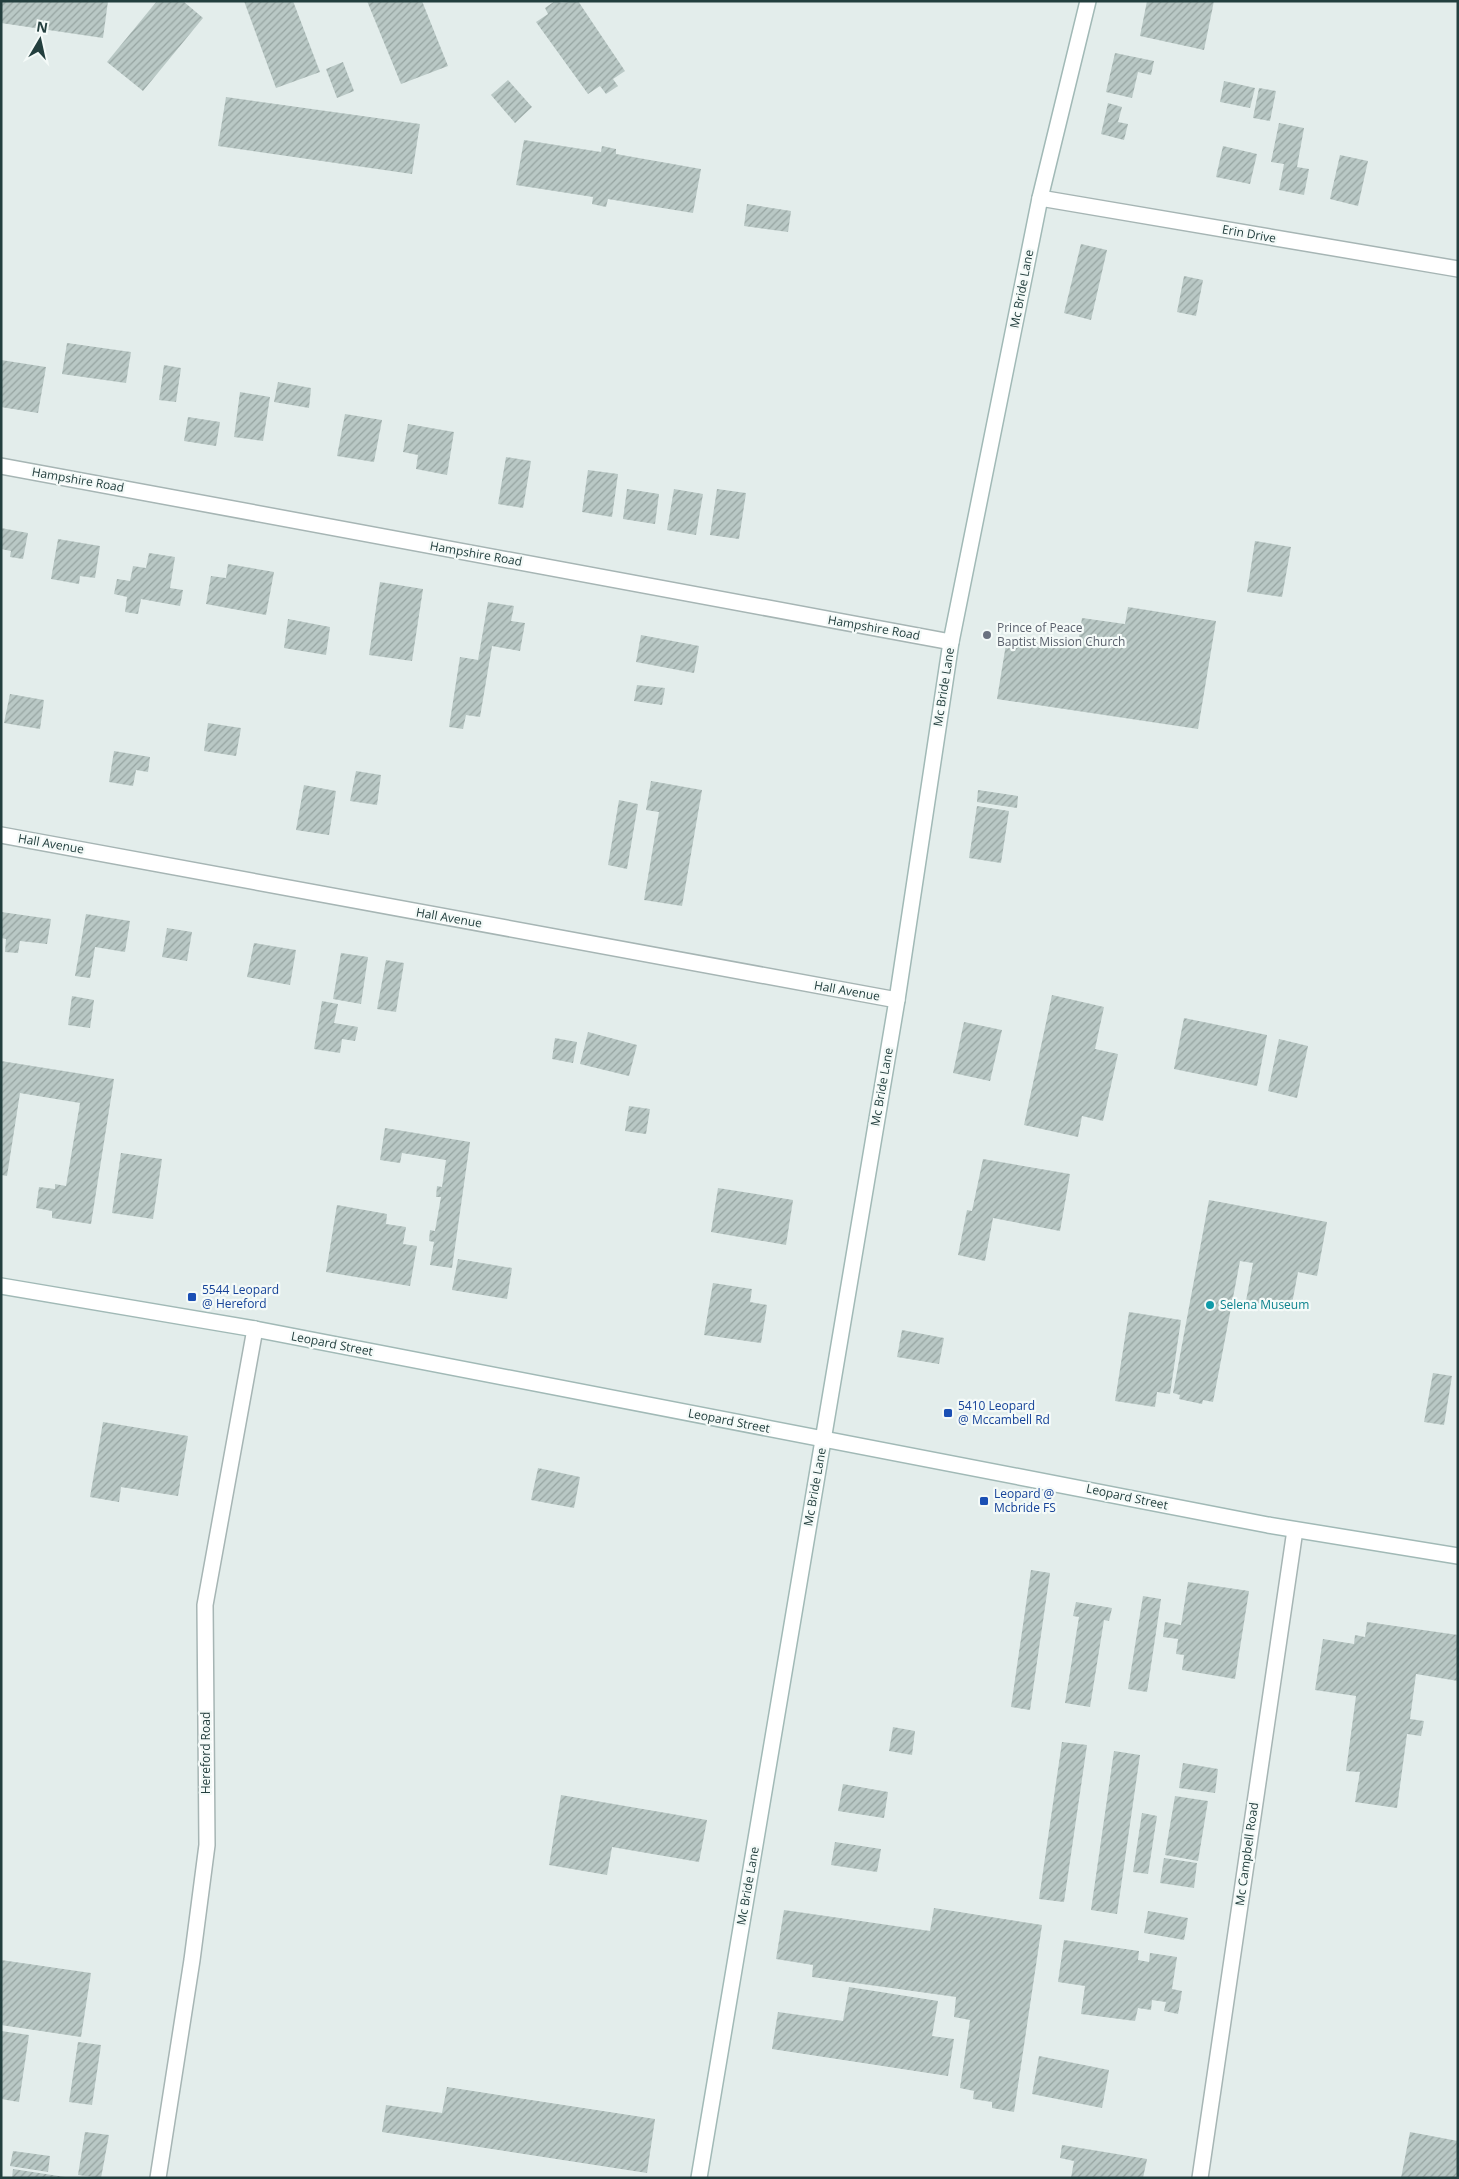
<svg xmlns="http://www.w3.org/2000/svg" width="1459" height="2179" font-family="'Open Sans',sans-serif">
	<defs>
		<pattern id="building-hatch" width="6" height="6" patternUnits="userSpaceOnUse" patternTransform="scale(1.25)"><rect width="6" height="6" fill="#b9c8c5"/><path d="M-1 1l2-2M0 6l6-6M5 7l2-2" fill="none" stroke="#96a4a1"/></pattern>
	</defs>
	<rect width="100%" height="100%" fill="#e3edeb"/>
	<g fill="url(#building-hatch)">
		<polygon points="1,1 108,1 103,38 1,23"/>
		<polygon points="157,1 183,1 203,18 143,91 107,62"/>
		<polygon points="244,1 293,1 320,72 276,88"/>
		<polygon points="367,1 422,1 448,66 401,84"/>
		<polygon points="555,1 562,3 578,1 625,71 613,79 618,86 606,94 600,86 588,94 536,22 548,14 545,8"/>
		<polygon points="1147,1 1214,1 1204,50 1140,36"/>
		<polygon points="1115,53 1154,61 1151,75 1138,72 1132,98 1106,92"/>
		<polygon points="343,62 354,91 337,98 326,69"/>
		<polygon points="508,80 532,107 515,123 491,95"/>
		<polygon points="1224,81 1255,88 1250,108 1220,102"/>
		<polygon points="1259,88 1276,91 1270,121 1253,118"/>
		<polygon points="226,97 420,124 412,174 218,146"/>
		<polygon points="1108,103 1122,107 1118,122 1128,124 1124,140 1101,134"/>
		<polygon points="1279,123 1304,128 1297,167 1309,169 1304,195 1279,190 1284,164 1271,162"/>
		<polygon points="524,140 601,152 602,146 616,149 616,154 701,169 693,213 608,199 606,207 592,204 593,197 516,185"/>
		<polygon points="1223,146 1257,154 1250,184 1216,177"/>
		<polygon points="1340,155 1368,161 1358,206 1330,199"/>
		<polygon points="747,204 791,211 788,232 744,226"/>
		<polygon points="1081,244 1107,250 1091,320 1064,313"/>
		<polygon points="1184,276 1203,280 1196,316 1177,312"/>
		<polygon points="67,343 131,352 126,383 62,374"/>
		<polygon points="1,360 46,367 38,413 1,407"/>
		<polygon points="164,365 181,368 176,402 159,400"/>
		<polygon points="278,382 311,388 309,408 274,402"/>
		<polygon points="240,392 270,397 263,441 234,437"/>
		<polygon points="345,414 382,420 374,462 337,456"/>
		<polygon points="188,417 220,422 216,446 184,441"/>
		<polygon points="408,424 454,432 447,475 416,469 418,455 403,452"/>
		<polygon points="506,457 531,461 523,508 498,504"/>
		<polygon points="588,470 618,474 612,517 582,512"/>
		<polygon points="627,489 659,494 655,524 623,519"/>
		<polygon points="674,489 703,494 696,535 667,530"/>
		<polygon points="717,489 746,493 739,539 710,535"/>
		<polygon points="1,528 28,533 23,559 10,557 11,551 1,549"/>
		<polygon points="58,539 100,546 95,578 80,576 79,584 51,579"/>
		<polygon points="1255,541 1291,547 1282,597 1247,592"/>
		<polygon points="149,553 175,557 170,588 183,590 180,606 141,599 138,614 125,612 127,597 114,594 117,579 130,581 133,566 146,568"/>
		<polygon points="228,564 274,572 266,615 206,604 211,576 226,578"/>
		<polygon points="380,582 423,589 412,661 369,655"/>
		<polygon points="488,602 514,606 511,621 525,623 520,651 492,646 480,717 466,715 463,729 449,727 460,657 478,660"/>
		<polygon points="1128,607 1216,621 1198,729 997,699 1007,638 1077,649 1082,618 1125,624"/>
		<polygon points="288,619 330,627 326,655 284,648"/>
		<polygon points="641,635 699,646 694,673 636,662"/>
		<polygon points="637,685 665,688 662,705 634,701"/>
		<polygon points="10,694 44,700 40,729 4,723"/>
		<polygon points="208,723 241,728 236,756 204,751"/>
		<polygon points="114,751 150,757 148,772 136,770 133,786 109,782"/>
		<polygon points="356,771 381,775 377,805 350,801"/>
		<polygon points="651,781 702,790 682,906 644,900 659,812 646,810"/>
		<polygon points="304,785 336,791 329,835 296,830"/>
		<polygon points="978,790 1018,796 1017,808 977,802"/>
		<polygon points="619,800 638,804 627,869 608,865"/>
		<polygon points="977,806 1009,811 1001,863 969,858"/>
		<polygon points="1,912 51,919 47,944 20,941 18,953 5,952 6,939 1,938"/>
		<polygon points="86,914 130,921 125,952 95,947 90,978 75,976"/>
		<polygon points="167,928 192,932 187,961 162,957"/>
		<polygon points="254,943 296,950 290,985 247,977"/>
		<polygon points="341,953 368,957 361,1004 333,999"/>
		<polygon points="386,960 404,963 396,1012 377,1009"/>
		<polygon points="1052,995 1104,1007 1095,1049 1118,1054 1103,1121 1082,1116 1078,1137 1024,1125"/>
		<polygon points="72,996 94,1000 90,1028 68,1025"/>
		<polygon points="322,1001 338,1004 334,1023 358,1027 355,1041 342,1039 340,1053 314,1049"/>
		<polygon points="1184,1018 1267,1035 1257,1086 1174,1069"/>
		<polygon points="964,1022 1002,1030 990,1081 953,1073"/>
		<polygon points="588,1032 637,1045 629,1076 580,1064"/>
		<polygon points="555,1038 577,1042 573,1063 552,1059"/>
		<polygon points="1279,1039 1308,1046 1297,1098 1268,1091"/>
		<polygon points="1,1061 114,1079 91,1224 52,1218 52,1211 36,1208 39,1187 55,1189 55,1184 66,1186 80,1103 20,1093 7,1176 1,1175"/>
		<polygon points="629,1106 650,1109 646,1134 625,1131"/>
		<polygon points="385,1128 470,1142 452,1268 430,1265 434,1242 429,1241 430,1230 435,1231 441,1197 436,1197 437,1186 442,1187 446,1160 402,1153 400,1163 380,1160"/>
		<polygon points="121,1153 162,1159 153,1219 112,1213"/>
		<polygon points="983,1159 1070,1174 1060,1231 993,1218 985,1261 958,1255 967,1210 972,1211"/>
		<polygon points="718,1188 793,1200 786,1245 711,1232"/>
		<polygon points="1209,1200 1327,1222 1317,1276 1298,1272 1291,1309 1246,1301 1253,1263 1240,1261 1213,1402 1203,1400 1202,1404 1179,1399 1180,1395 1173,1393"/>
		<polygon points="337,1205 387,1214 386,1224 406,1227 403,1244 417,1246 410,1286 326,1272"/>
		<polygon points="458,1259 512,1268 507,1299 452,1290"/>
		<polygon points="713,1283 752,1289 750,1302 767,1305 761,1343 704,1335"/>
		<polygon points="1129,1312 1181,1320 1170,1394 1157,1392 1155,1407 1115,1401"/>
		<polygon points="902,1330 944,1338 939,1364 897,1357"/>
		<polygon points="1433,1373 1452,1376 1444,1425 1424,1422"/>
		<polygon points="103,1422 188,1436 178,1496 121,1487 119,1502 90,1497"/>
		<polygon points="538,1468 580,1477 574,1508 531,1500"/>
		<polygon points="1031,1570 1050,1573 1030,1710 1011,1707"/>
		<polygon points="1188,1582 1249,1591 1235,1679 1182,1670 1184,1655 1176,1654 1178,1639 1163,1637 1165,1622 1181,1625"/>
		<polygon points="1143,1596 1161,1599 1147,1692 1128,1689"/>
		<polygon points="1076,1602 1112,1608 1109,1621 1104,1620 1090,1707 1065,1703 1079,1617 1073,1616"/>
		<polygon points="1367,1622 1458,1635 1458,1681 1416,1674 1410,1719 1424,1721 1421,1736 1407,1734 1397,1808 1355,1802 1360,1772 1346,1771 1356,1696 1315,1690 1323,1639 1354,1644 1355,1635 1365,1637"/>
		<polygon points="893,1727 915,1731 912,1755 889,1751"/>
		<polygon points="1062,1742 1087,1745 1064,1902 1039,1899"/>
		<polygon points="1114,1751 1140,1755 1117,1914 1091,1910"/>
		<polygon points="1183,1763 1218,1769 1215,1793 1179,1788"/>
		<polygon points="843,1784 888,1792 884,1818 838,1811"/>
		<polygon points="561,1795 707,1820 699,1862 612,1847 607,1875 549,1865"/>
		<polygon points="1175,1796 1208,1801 1198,1861 1165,1855"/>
		<polygon points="1142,1813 1157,1816 1148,1874 1133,1872"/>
		<polygon points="835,1842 881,1849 877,1872 831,1865"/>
		<polygon points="1164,1858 1197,1863 1194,1888 1160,1883"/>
		<polygon points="934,1908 1042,1925 1014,2112 992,2108 992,2102 973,2099 974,2091 960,2088 970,2020 954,2017 956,1997 812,1977 813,1965 776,1959 784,1910 930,1931"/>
		<polygon points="1148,1911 1188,1918 1184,1940 1144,1933"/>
		<polygon points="1064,1940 1139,1951 1138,1960 1149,1962 1150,1953 1177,1957 1172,1989 1182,1991 1178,2014 1164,2011 1166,2002 1152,2000 1151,2010 1138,2008 1135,2021 1081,2014 1085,1986 1058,1982"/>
		<polygon points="1,1960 91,1973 81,2037 1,2025"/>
		<polygon points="849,1987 938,2001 932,2036 954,2039 948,2076 772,2049 778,2012 843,2021"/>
		<polygon points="1,2031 29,2035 19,2102 1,2099"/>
		<polygon points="78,2042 101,2045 92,2105 69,2102"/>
		<polygon points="1039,2056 1109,2070 1102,2108 1032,2094"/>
		<polygon points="447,2087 655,2119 647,2173 382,2132 386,2105 442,2113"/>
		<polygon points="85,2132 109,2135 101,2178 78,2175"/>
		<polygon points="1410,2132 1458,2141 1458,2178 1401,2178"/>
		<polygon points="1062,2145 1147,2159 1143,2178 1071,2178 1074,2161 1060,2158"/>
		<polygon points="13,2151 50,2156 48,2172 10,2166"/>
		<polygon points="13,2169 65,2177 65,2178 12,2178"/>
	</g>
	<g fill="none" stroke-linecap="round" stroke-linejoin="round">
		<defs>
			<g id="street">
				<polyline points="1040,198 1458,269"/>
				<polyline points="1,466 951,642"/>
				<polyline points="1,835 897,1000"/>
				<polyline points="158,2178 192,1960 207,1845 205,1605 255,1329"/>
				<polyline points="1200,2178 1295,1530"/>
			</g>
			<g id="secondary">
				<polyline points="1,1286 255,1329 1268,1525 1458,1556"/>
				<polyline points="699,2178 897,1000 951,642 1040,198 1088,1"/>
			</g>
		</defs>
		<use href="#street" stroke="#a6b5b4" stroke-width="18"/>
		<use href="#secondary" stroke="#a1b9b6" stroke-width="18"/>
		<use href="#street" stroke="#fff" stroke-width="15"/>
		<use href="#secondary" stroke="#fff" stroke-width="15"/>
	</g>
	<circle fill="#6b7280" stroke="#f4faf8" stroke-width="2" cx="987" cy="635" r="5"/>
	<g fill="#1a4fb4" stroke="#f4faf8" stroke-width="2">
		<rect x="187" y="1292" width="10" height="10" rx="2.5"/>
		<rect x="943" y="1408" width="10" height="10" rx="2.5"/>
		<rect x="979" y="1496" width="10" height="10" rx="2.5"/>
	</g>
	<circle fill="#0f9aa8" stroke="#f4faf8" stroke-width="2" cx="1210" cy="1305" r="5"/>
	<g text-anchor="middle" stroke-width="4.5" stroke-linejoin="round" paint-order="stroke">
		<g font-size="12" fill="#233f3e" stroke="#f4faf8">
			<text transform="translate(1249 234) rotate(10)" y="4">Erin Drive</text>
			<text transform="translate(1022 289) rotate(-79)" y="4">Mc Bride Lane</text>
			<text transform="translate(78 480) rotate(10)" y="4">Hampshire Road</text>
			<text transform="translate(476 554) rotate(10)" y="4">Hampshire Road</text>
			<text transform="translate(874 628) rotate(10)" y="4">Hampshire Road</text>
			<text transform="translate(944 687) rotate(-81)" y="4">Mc Bride Lane</text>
			<text transform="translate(51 844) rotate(10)" y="4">Hall Avenue</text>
			<text transform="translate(449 918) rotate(10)" y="4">Hall Avenue</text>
			<text transform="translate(847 991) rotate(10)" y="4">Hall Avenue</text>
			<text transform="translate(882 1087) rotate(-80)" y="4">Mc Bride Lane</text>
			<text transform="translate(332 1344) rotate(11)" y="4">Leopard Street</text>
			<text transform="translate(729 1421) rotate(11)" y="4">Leopard Street</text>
			<text transform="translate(815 1487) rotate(-80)" y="4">Mc Bride Lane</text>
			<text transform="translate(1127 1497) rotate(12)" y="4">Leopard Street</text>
			<text transform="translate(206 1753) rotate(-90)" y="4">Hereford Road</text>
			<text transform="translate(1247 1854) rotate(-82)" y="4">Mc Campbell Road</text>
			<text transform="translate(748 1886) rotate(-80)" y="4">Mc Bride Lane</text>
		</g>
		<g font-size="12" fill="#5b616d" stroke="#f4faf8" text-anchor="start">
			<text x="997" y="632">Prince of Peace<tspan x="997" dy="14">Baptist Mission Church</tspan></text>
		</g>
		<g font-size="12" fill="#164399" stroke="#f4faf8" text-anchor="start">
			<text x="202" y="1294">5544 Leopard<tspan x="202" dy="14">@ Hereford</tspan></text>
			<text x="958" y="1410">5410 Leopard<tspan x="958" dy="14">@ Mccambell Rd</tspan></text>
			<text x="994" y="1498">Leopard @<tspan x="994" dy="14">Mcbride FS</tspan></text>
		</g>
		<g font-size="12" fill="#0d838f" stroke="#f4faf8" text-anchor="start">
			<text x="1220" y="1309">Selena Museum</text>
		</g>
	</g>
	<rect width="1459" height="2179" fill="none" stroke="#233f3e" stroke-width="5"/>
	<g transform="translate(40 40) rotate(9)" stroke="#f4faf8" stroke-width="4" paint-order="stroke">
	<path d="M0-4L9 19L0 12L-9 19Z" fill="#233f3e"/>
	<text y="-8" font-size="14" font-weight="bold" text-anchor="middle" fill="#233f3e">N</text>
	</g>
</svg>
